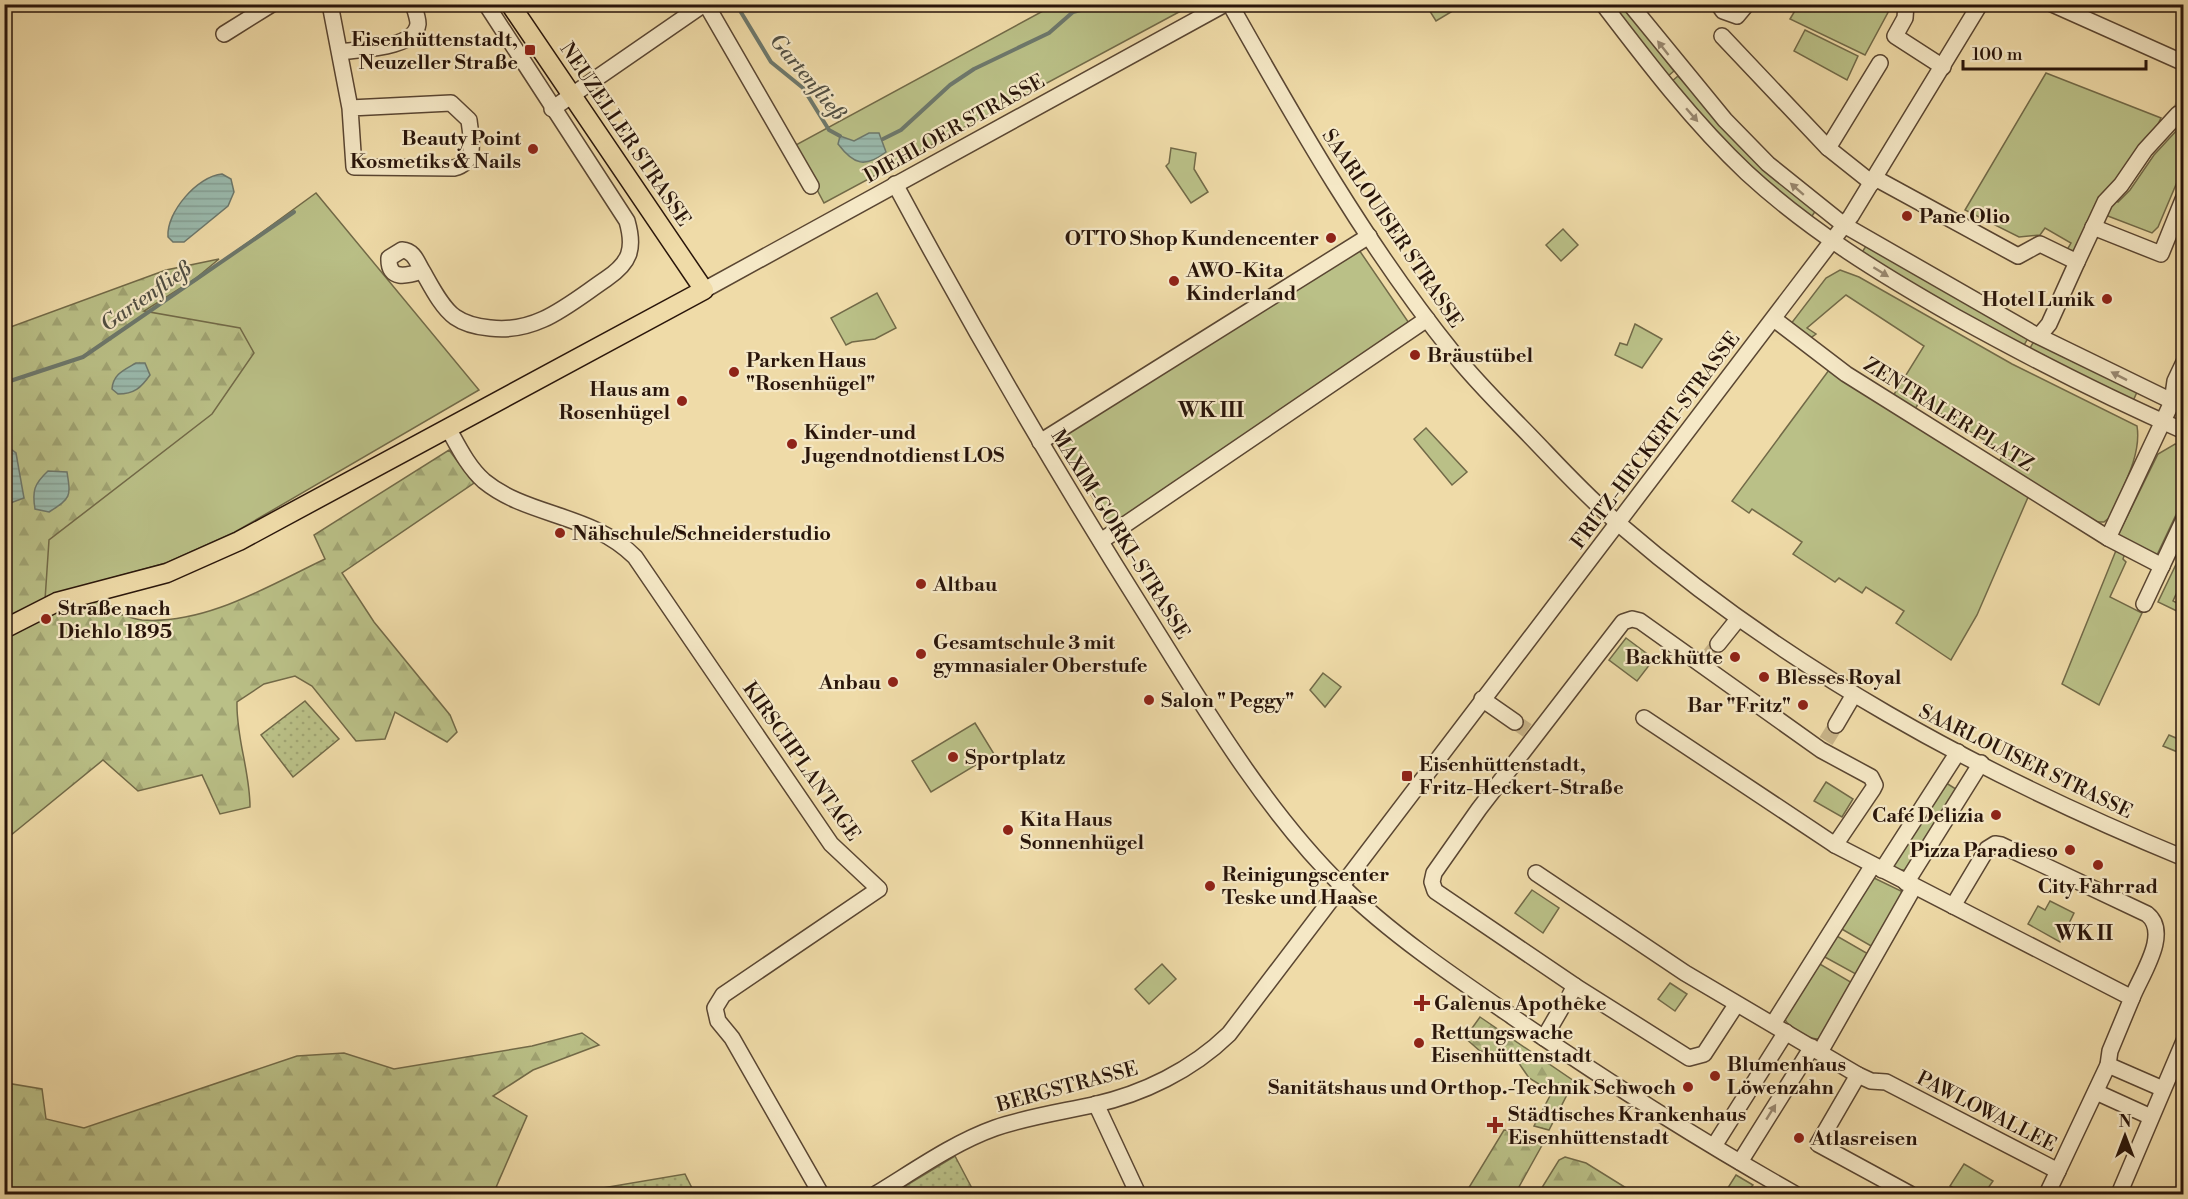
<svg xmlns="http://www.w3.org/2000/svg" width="2188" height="1199" font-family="'Libre Bodoni',serif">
	<defs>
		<pattern id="forest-firs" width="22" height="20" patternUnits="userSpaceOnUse" patternTransform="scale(1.5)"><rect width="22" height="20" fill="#bac087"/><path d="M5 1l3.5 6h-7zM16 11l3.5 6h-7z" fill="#a0a473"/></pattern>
		<pattern id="garden-dots" width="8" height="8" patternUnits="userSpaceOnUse" patternTransform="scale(1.5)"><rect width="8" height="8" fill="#bac087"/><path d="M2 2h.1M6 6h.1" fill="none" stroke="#a0a473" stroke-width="1.8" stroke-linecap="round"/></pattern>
		<pattern id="water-rules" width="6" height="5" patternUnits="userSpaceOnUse" patternTransform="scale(1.5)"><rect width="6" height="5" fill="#9abaad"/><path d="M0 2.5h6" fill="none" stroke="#859f94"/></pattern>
	</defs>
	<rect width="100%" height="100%" fill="#efdba8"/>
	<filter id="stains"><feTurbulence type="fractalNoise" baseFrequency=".00333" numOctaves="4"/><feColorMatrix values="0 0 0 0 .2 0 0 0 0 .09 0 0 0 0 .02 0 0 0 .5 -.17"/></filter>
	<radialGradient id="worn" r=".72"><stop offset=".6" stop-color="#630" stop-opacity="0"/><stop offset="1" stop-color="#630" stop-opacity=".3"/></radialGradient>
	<g fill="#bac087" stroke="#726a48" stroke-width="1.5" fill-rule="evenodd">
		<polygon points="1799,4 1892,4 1892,5 1865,55 1790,19"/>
		<polygon points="1054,5 1192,5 824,203 794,146"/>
		<polygon points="1426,5 1453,5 1456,9 1436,21"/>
		<polygon points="1610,5 1623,5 1674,71 1667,77"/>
		<polygon points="1805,30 1858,56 1847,80 1794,51"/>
		<polygon points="2046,73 2161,118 2145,150 2110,197 2118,202 2130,190 2154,155 2177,130 2170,123 2174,119 2183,123 2183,168 2158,227 2152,233 2100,213 2076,251 2067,250 2071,243 2045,228 2040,235 2019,237 1965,210"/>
		<polygon points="1678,76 1698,98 1816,210 1810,219 1726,143 1671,82"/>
		<polygon points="1171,148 1196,153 1194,169 1208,192 1191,203 1166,166 1169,163"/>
		<polygon points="316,193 479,390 235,532 166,563 50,595 5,617 61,348 195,281"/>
		<polygon points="1563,229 1578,245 1561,261 1546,245"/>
		<polygon points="1866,246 2028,338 2023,347 1861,254"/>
		<polygon points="1357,247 1411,326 1112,528 1055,438"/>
		<path d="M1840,270L1859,277L2012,364L2137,426C2142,456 2121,490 2110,517L2104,522H2094L1999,462L2004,452L1920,401L1915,409L1893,396L1924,346L1846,295L1807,328L1816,334L1809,339L1790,325L1826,278Z"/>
		<polygon points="877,293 896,328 875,339 852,342 846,345 831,318"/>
		<polygon points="1635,324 1662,339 1642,368 1615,355 1620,343 1627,345"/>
		<polygon points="2034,341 2137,392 2133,401 2029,350"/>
		<polygon points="1829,370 2029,495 1977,615 1951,660 1896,623 1904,611 1866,587 1862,593 1839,578 1835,582 1793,554 1802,542 1752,509 1749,513 1732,501"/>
		<polygon points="1426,428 1467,472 1452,485 1414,439"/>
		<polygon points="2175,444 2183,447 2183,500 2156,557 2117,537 2158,454"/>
		<polygon points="2117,548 2125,553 2123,559 2126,562 2110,597 2142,613 2099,705 2062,684"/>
		<polygon points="2181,554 2183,555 2183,579 2173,601 2183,606 2183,614 2158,602"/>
		<polygon points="1626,638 1654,659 1637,681 1609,660"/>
		<polygon points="1323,673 1341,687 1325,707 1310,690"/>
		<polygon points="975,723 994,754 931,792 912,761"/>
		<polygon points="2179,734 2183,736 2183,762 2177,760 2180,753 2163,746 2169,735 2176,738"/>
		<polygon points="1943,781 1959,791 1908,870 1896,870 1892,866"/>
		<polygon points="1826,782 1853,799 1842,817 1814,801"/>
		<path d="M1870,876L1901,891L1903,897L1820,1039C1807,1039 1790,1029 1784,1018ZM1840,928L1873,947L1868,954L1835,935ZM1823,956L1856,974L1852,983L1818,963Z"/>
		<polygon points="1532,890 1559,908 1543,933 1515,913"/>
		<polygon points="2050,901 2074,913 2060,942 2028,924 2038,906 2045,910"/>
		<polygon points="1162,964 1176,979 1149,1004 1135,989"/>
		<polygon points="1670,983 1687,994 1675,1011 1658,999"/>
		<polygon points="1964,1164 1993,1181 1984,1194 1964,1194 1950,1186"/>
	</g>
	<g fill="url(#forest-firs)" stroke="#726a48" stroke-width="1.5">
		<polygon points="219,259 195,279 144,311 240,328 254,353 212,414 49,540 45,600 5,621 5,329 166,270"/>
		<path d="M449,450L474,483L342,573L374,622L450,715L457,732L447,742L395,712L385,739L356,741L312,686L295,676L264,684L237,702C236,738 250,771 250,807L220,814L202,775L138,791L103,760L5,840L4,634L55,610L107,599L115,613C124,615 133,619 142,620C206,625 270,585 325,559L314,535Z"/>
		<polygon points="1480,1017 1574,1081 1549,1130 1534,1126 1552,1092 1529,1078 1516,1059 1496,1052 1480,1051 1465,1038"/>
		<polygon points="582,1033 599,1045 533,1070 493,1096 527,1116 494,1192 478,1194 5,1194 6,1083 42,1089 46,1119 84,1128 297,1056 344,1053 394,1069 532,1046"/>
		<polygon points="1504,1130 1524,1133 1545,1140 1515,1194 1465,1194"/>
		<polygon points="1565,1157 1586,1163 1636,1194 1538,1194 1559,1160"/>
		<polygon points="1736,1175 1753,1185 1745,1194 1724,1194"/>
	</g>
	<g fill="url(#garden-dots)" stroke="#726a48" stroke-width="1.5">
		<polygon points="305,701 339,739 293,777 261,735"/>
		<polygon points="955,1156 975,1194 892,1194"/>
		<polygon points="685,1174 695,1194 567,1194"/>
	</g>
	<g fill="url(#water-rules)" stroke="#6d786c" stroke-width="1.5">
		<path d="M869,133H879L886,152C865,168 854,165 838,144L840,136L854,141Z"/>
		<path d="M222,174L231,179L234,192L228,206L184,242H173L168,237C166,212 198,176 222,174Z"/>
		<path d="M136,363H145L150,375C141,388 134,394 118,394L112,389C113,374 124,370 136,363Z"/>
		<polygon points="5,430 8,439 6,445 16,453 24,498 5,505"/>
		<path d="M48,471L67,472C71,497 71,498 49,512L35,509C32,491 34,484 48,471Z"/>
	</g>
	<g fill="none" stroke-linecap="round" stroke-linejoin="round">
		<g stroke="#6d786c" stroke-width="4">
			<polyline points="736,4 771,62 803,88 829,130 840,136"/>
			<polyline points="883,139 901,130 950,85 974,69 1049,33 1073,12 1103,4"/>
			<polyline points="4,383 83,357 294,212"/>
		</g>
		<g stroke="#c7b388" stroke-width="15" stroke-dasharray="15 8" stroke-linecap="butt">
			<polyline points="2178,114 2184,102"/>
			<polyline points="1707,658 1718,644"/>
			<polyline points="1515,722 1531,733"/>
			<polyline points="1826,741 1836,725"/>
		</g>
		<defs>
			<g id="minor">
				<path d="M330,4L350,108L354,167L454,168C478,162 471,139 469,120L451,103L350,108"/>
				<polyline points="706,4 811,186"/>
				<path d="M1230,4C1298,125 1367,246 1454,354C1477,383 1504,409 1530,436C1559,466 1587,497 1619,524C1788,670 1978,773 2184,858"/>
				<path d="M1603,4C1648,63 1693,122 1747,173C1810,231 1882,275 1956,317C2030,358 2106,397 2184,431"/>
				<polyline points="1630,4 1725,120 1768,164 1844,225 2034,334 2184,407"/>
				<polyline points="1718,4 1723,11 1737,16 1747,4"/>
				<polyline points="1906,4 1905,18 1895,36 1943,67"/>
				<polyline points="2052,4 2184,63"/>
				<polyline points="224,34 272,4"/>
				<polyline points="1722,36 1828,148 1880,63"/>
				<path d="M340,52C360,49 415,49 418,24C418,18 415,10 413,4"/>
				<polyline points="552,109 704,4"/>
				<polyline points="1828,148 1872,183"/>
				<polyline points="1875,178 2018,256 2040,244 2077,262 2105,202 2121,185 2145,150 2178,114"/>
				<path d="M895,184C974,331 1058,475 1147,616C1203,706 1266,812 1342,886C1392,935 1456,978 1513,1017C1605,1080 1699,1140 1795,1194"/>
				<polyline points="2093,227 2161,254 2184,197"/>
				<path d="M422,271C407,276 388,281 389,258L402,250C415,251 417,263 423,272C431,286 442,308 455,317C465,324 479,327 490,328C537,334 569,304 606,279C630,263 635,249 627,221L486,4"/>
				<polyline points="704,290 1225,4"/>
				<polyline points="1774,319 1846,374 2108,538 2162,566"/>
				<polyline points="2039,336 2049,324 2077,262"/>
				<path d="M448,428C458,446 468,467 484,481C528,517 591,513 635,557L831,844L879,889L723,995L715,1008L718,1021L732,1038L821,1194"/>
				<polyline points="1040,442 1369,236"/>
				<polyline points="2108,538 2172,402 2175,381 2184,362"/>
				<polyline points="1101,541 1427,319"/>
				<polyline points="2144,604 2184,519"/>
				<polyline points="1718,644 1738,619"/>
				<polyline points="1482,699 1515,722"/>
				<polyline points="1836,725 1853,696"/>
				<polyline points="1882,870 1958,752"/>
				<polyline points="1536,873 1685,973 1858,1075 1871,1081 1886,1082 2058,1171 2108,1065 2110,1051 2132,998 1835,845 1644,718"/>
				<polyline points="1906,883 1981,763"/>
				<path d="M1953,906L1987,849L1995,844L2001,845L2147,914C2171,933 2141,975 2132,998"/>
				<polyline points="1575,986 1689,1058 1704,1054 1736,1005"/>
				<polyline points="1570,995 1575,986 1435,891 1432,882 1434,873 1479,809 1623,622 1632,619 1640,621 1821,750 1871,777 1875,785 1873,789 1835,845"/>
				<polyline points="1773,1024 1873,865"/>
				<polyline points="1544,1038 1562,1007"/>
				<polyline points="1820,1052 1914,887"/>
				<polyline points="2108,1065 2163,1089"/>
				<polyline points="1858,1075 1818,1144 1910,1194"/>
				<polyline points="2096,1092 2151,1117"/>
				<polyline points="1096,1104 1138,1194"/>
				<polyline points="1714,1146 1786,1032"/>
				<polyline points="1740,1162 1812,1047"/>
				<path d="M876,1194C914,1171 953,1143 995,1128C1027,1117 1061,1112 1093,1105C1143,1094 1192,1070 1229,1034L1851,216L1980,4"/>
				<polyline points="2047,1194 2058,1171"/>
				<polyline points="2119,1194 2184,1041"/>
			</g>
			<polyline id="major" points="4,629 57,602 167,573 239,541 704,290 510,4"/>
		</defs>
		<use href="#minor" stroke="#5a4632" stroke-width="18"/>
		<use href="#major" stroke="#29150a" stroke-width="21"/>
		<use href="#minor" stroke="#f5e8c6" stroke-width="15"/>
		<use href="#major" stroke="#efdba8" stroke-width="18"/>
	</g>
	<defs><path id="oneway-solid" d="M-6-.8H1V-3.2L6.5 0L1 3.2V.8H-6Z" transform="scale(1.5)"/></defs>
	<g fill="#998971">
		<use href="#oneway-solid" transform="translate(1663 48) rotate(-128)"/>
		<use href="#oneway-solid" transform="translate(1692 115) rotate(49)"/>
		<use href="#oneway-solid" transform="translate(1797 189) rotate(-139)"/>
		<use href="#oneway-solid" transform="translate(1881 272) rotate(32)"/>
		<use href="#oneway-solid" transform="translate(2119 376) rotate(-153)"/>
		<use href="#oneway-solid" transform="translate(1771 1112) rotate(-58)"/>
	</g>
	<g fill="#8f2418" stroke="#f5e8c6" stroke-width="2">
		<rect x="524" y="44" width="12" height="12" rx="3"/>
		<circle cx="533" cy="149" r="6"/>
		<circle cx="1907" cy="216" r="6"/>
		<circle cx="1331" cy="238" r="6"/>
		<circle cx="1174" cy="281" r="6"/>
		<circle cx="2107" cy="299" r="6"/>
		<circle cx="1415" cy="355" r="6"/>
		<circle cx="734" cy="372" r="6"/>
		<circle cx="682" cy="401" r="6"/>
		<circle cx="792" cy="444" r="6"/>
		<circle cx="560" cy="533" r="6"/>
		<circle cx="921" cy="584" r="6"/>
		<circle cx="46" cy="619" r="6"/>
		<circle cx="921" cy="654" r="6"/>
		<circle cx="1735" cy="657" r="6"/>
		<circle cx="1764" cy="677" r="6"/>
		<circle cx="893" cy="682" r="6"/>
		<circle cx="1149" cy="700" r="6"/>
		<circle cx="1803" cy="705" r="6"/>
		<circle cx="953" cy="757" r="6"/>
		<rect x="1401" y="770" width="12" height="12" rx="3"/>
		<circle cx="1996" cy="815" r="6"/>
		<circle cx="1008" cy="830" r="6"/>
		<circle cx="2070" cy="850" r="6"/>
		<circle cx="2098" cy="865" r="6"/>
		<circle cx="1210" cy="886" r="6"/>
		<path d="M1419 994h6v6h6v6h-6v6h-6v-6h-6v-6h6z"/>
		<circle cx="1419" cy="1043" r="6"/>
		<circle cx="1715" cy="1076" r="6"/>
		<circle cx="1688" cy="1087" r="6"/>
		<path d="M1492 1116h6v6h6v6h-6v6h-6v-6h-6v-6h6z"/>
		<circle cx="1799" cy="1138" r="6"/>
	</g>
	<g text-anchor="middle" stroke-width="4.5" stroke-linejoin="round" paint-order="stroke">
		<g font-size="20" font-weight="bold" fill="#29150a" stroke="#f5e8c6" text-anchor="start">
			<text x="518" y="46" text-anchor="end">Eisenhüttenstadt,<tspan x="518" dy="23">Neuzeller Straße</tspan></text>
			<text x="521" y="145" text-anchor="end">Beauty Point<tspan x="521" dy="23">Kosmetiks &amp; Nails</tspan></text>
			<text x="1919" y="223">Pane Olio</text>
			<text x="1319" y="245" text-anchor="end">OTTO Shop Kundencenter</text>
			<text x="1186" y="277">AWO-Kita<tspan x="1186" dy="23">Kinderland</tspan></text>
			<text x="2095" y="306" text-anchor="end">Hotel Lunik</text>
			<text x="1427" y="362">Bräustübel</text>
			<text x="746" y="367">Parken Haus<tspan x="746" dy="23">"Rosenhügel"</tspan></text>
			<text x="670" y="396" text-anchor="end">Haus am<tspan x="670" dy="23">Rosenhügel</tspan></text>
			<text x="804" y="439">Kinder-und<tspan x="804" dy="23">Jugendnotdienst LOS</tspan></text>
			<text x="572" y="540">Nähschule/Schneiderstudio</text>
			<text x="933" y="591">Altbau</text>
			<text x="58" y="615">Straße nach<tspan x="58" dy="23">Diehlo 1895</tspan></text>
			<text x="933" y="649">Gesamtschule 3 mit<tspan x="933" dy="23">gymnasialer Oberstufe</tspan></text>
			<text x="1723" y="664" text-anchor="end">Backhütte</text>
			<text x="1776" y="684">Blesses Royal</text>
			<text x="881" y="689" text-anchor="end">Anbau</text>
			<text x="1161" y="707">Salon " Peggy"</text>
			<text x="1791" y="712" text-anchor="end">Bar "Fritz"</text>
			<text x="965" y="764">Sportplatz</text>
			<text x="1419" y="771">Eisenhüttenstadt,<tspan x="1419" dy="23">Fritz-Heckert-Straße</tspan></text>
			<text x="1984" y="822" text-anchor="end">Café Delizia</text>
			<text x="1020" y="826">Kita Haus<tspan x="1020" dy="23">Sonnenhügel</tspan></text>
			<text x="2058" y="857" text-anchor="end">Pizza Paradieso</text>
			<text x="1222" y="881">Reinigungscenter<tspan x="1222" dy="23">Teske und Haase</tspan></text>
			<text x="2098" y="893" text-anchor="middle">City Fahrrad</text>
			<text x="1434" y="1010">Galenus Apotheke</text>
			<text x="1431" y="1039">Rettungswache<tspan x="1431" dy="23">Eisenhüttenstadt</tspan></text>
			<text x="1727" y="1071">Blumenhaus<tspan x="1727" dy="23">Löwenzahn</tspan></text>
			<text x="1676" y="1094" text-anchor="end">Sanitätshaus und Orthop.-Technik Schwoch</text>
			<text x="1508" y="1121">Städtisches Krankenhaus<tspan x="1508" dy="23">Eisenhüttenstadt</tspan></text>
			<text x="1811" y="1145">Atlasreisen</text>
		</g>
		<g font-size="20" fill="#29150a" stroke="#f5e8c6">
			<text transform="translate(954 128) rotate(-29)" y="7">DIEHLOER STRASSE</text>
			<text transform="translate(626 134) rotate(56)" y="7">NEUZELLER STRASSE</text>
			<text transform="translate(1393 228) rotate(56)" y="7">SAARLOUISER STRASSE</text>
			<text transform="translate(1949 414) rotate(32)" y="7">ZENTRALER PLATZ</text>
			<text transform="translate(1655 440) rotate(-53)" y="7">FRITZ-HECKERT-STRASSE</text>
			<text transform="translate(1121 534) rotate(58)" y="7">MAXIM-GORKI-STRASSE</text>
			<text transform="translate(802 761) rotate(55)" y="7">KIRSCHPLANTAGE</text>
			<text transform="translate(2026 761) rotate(26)" y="7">SAARLOUISER STRASSE</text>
			<text transform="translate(1067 1086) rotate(-15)" y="7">BERGSTRASSE</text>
			<text transform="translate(1987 1111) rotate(27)" y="7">PAWLOWALLEE</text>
		</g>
		<g font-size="21" font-style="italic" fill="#514f43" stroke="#f5e8c6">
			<text transform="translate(808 77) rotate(50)" y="7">Gartenfließ</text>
			<text transform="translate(146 296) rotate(-35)" y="7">Gartenfließ</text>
		</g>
		<g font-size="21" font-weight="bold" fill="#29150a" stroke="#f5e8c6">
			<text x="1211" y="417">WK III</text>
			<text x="2084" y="940">WK II</text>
		</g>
	</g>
	<rect width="2188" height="1199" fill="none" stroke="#efdba8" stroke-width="24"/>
	<rect x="6" y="6" width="2176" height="1187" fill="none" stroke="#29150a" stroke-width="3"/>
	<rect x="12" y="12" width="2164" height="1175" fill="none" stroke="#29150a" stroke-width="1.5"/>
	<g transform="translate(2125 1136)" stroke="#f5e8c6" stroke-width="4.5" paint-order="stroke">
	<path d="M0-4.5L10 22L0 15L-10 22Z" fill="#29150a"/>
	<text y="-9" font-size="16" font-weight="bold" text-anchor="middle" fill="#29150a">N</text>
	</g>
	<path d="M1963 60v9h183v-9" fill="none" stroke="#29150a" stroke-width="3"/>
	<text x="1972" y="60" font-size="18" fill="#29150a" stroke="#f5e8c6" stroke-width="4.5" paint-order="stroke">100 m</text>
	<rect width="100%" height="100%" filter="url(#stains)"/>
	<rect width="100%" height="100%" fill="url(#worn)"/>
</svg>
